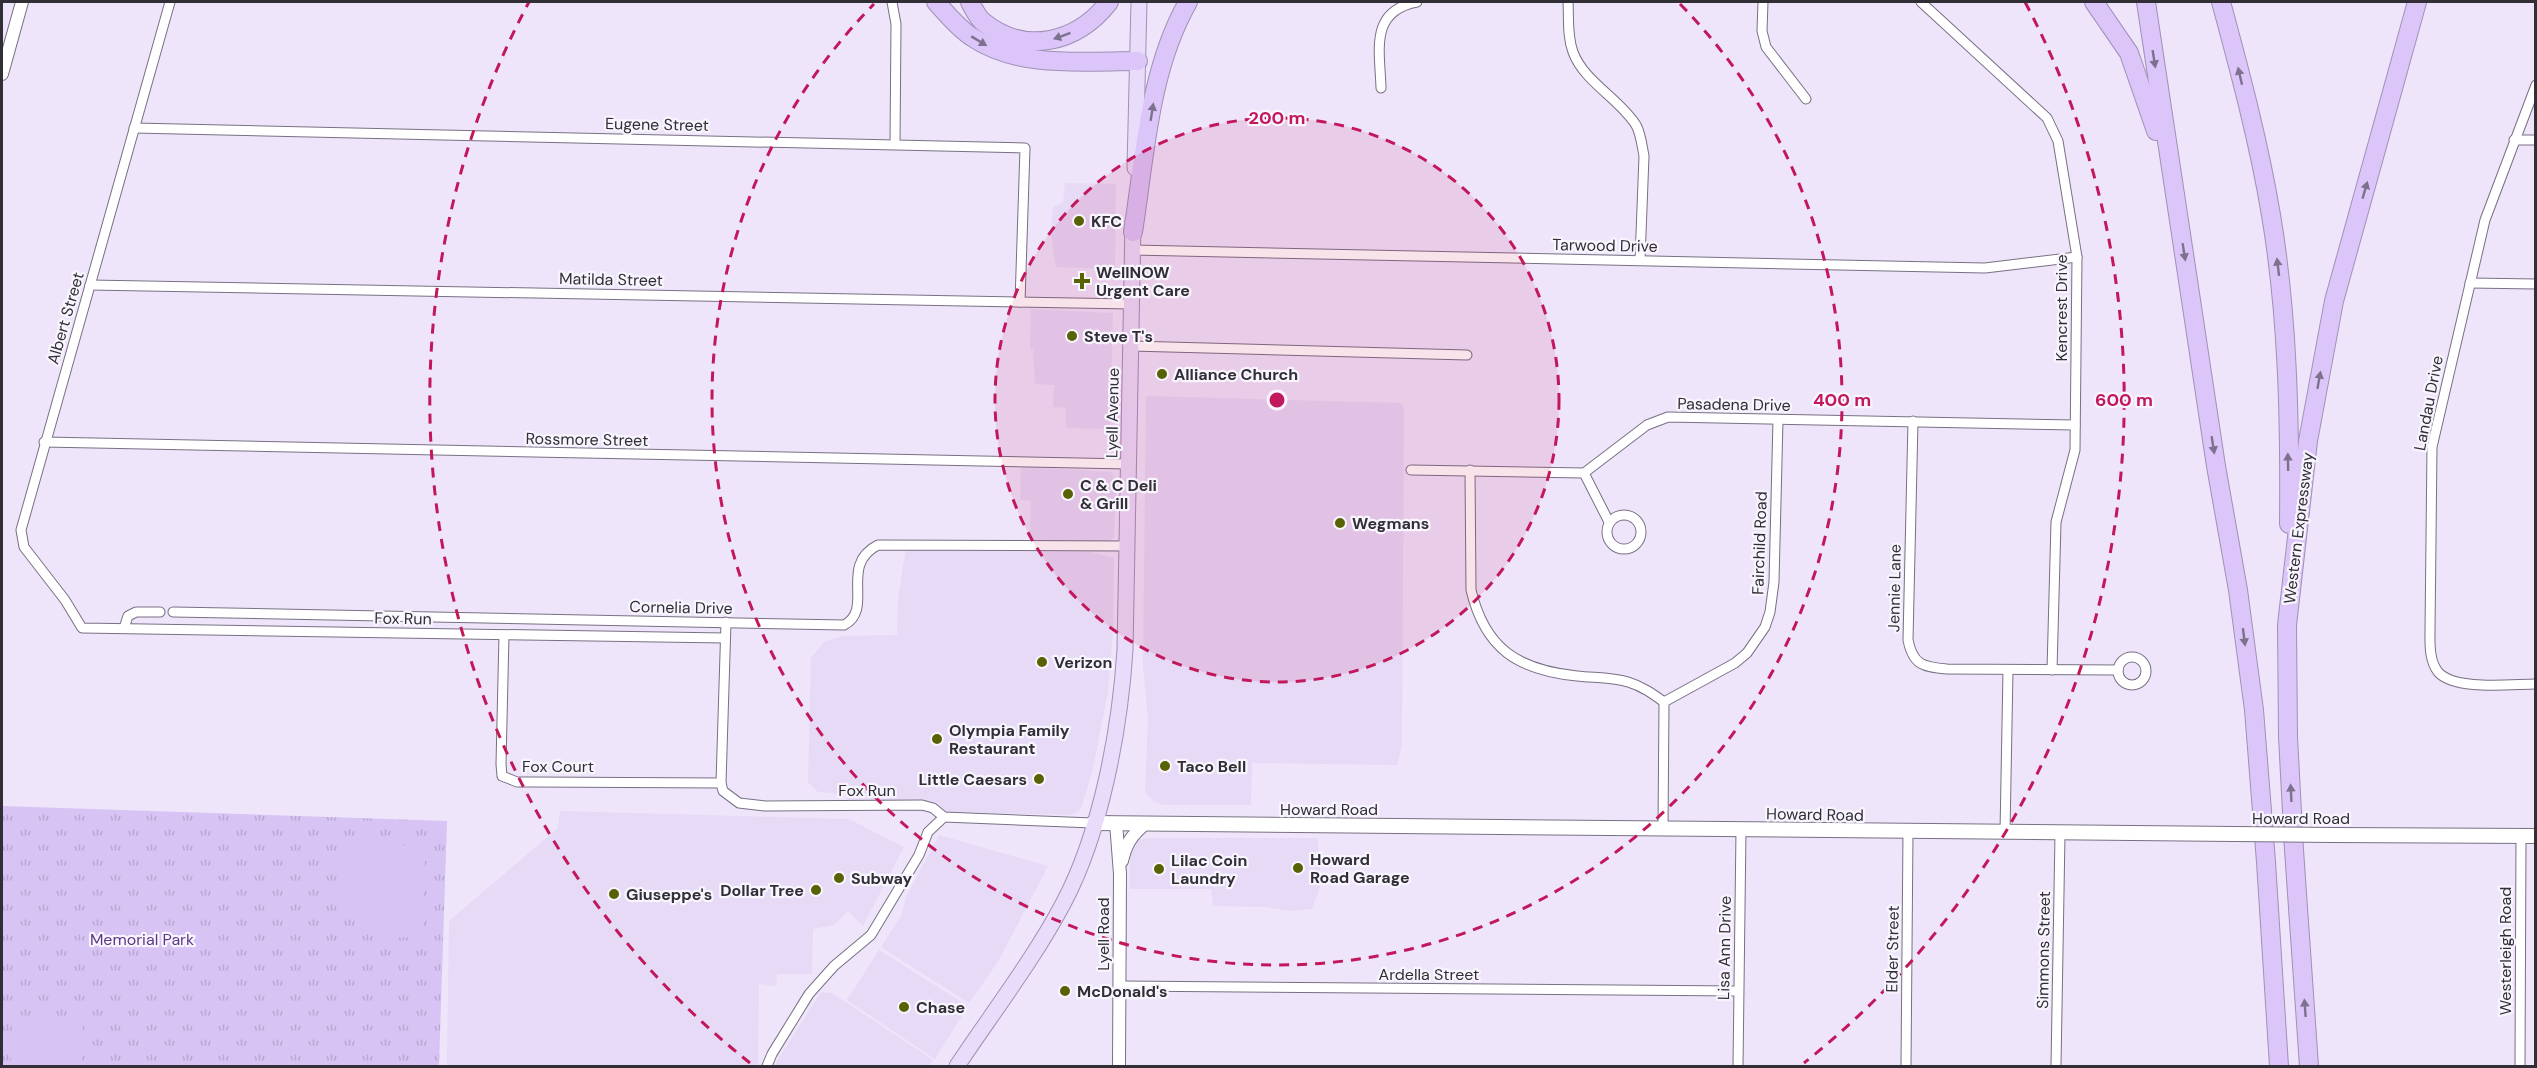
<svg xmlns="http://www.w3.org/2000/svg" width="2537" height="1068" font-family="'DM Sans',sans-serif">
	<defs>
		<pattern id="grass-tufts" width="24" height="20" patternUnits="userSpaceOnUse" patternTransform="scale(1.5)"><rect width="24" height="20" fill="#d7c3f4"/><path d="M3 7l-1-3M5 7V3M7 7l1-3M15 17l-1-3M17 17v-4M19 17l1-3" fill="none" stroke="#b9a8d2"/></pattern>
	</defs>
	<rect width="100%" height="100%" fill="#eee5fb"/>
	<g fill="#e6daf7">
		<polygon points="1065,183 1116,184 1115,269 1056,267 1051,233 1053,207 1063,202"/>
		<polygon points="1031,309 1113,313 1110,429 1066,428 1066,408 1053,407 1054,385 1035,384 1033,350 1030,348"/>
		<polygon points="1146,396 1402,403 1404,411 1402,746 1397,765 1252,763 1251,805 1163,805 1152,800 1145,792 1148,718 1143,666"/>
		<polygon points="1021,467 1112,472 1116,482 1114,537 1109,541 1030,541 1031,501 1020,500"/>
		<polygon points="906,549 1091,552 1114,558 1113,631 1108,692 1093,768 1082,806 1078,812 1070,815 848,810 847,794 818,792 808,782 811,658 824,642 843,636 897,635 898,597"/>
		<polygon points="560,811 849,819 904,847 863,926 848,911 834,925 813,929 812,974 777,974 776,986 759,984 758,1066 447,1066 449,921 558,828"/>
		<polygon points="939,835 1048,866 998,962 969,1003 881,947 902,914 906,897"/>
		<polygon points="1157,838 1317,838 1320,859 1320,887 1312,909 1290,911 1265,907 1213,906 1211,889 1130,889 1130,849 1139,839"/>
		<polygon points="879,950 968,1006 935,1059 847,1000"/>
		<polygon points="821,992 832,993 933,1060 929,1066 774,1066"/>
	</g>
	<polygon fill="url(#grass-tufts)" points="2,806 447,821 439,1066 2,1066"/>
	<g fill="#d7c3f4">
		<path d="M338,843L418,846L425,852L423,936C409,937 394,939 381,935C376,934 372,931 369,928C341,909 339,875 338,843Z"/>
		<polygon points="12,1020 83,1021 82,1066 11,1066"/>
	</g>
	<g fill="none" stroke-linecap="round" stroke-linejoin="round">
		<defs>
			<g id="minor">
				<polyline points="170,2 21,530 24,547 65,600 82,628 725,638"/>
				<polyline points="892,2 896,24 895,144"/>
				<path d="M1568,2C1569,18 1567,36 1573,52C1584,82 1619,98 1636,125C1641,134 1642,146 1644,156L1640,260"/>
				<polyline points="1763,2 1762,31 1766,47 1806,99"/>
				<polyline points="1921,2 2047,118 2058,141 2077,257 2075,450 2056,522 2052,670"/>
				<path d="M2536,85L2485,220L2432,447L2430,631C2430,644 2429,660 2438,672C2455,691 2511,684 2536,684"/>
				<path d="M1381,88C1380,51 1369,11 1417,2"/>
				<polyline points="134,128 1025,148 1020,302"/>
				<polyline points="2514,140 2536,140"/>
				<polyline points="1132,250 1985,268 2077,257"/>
				<polyline points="2470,283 2536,284"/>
				<polyline points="90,285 1132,304"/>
				<polyline points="1131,346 1467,355"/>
				<path d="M1913,421L1908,640C1913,665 1923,667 1947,669L2118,670"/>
				<polyline points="44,442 1129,464"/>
				<polyline points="1411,470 1584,473 1647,425 1668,417 2075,425"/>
				<path d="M1470,470L1471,590C1485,649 1518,670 1577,676C1594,678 1611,677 1628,682C1642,686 1653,694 1664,702"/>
				<polyline points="1584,473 1609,522"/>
				<circle cx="1624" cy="532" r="17"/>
				<path d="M173,612L844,625C875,609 838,565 878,545L1127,546"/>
				<polyline points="726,622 721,783 723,791 739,803 765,806 922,805 933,808 944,817 1093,823"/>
				<polyline points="124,628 128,616 136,612 160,612"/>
				<polyline points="504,635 501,764 502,776 517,782 534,782 721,783"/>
				<circle cx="2132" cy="671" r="14"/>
				<polyline points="1663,829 1664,702 1735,663 1747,653 1765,627 1770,612 1774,582 1778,420"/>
				<polyline points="2005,833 2008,670"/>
				<polyline points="1120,986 1738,991"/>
				<polyline points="767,1066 772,1054 809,994 834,966 871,935 919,855 928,832 944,817"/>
				<polyline points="1738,1066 1741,830"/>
				<polyline points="1906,1066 1908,832"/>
				<polyline points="2056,1066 2060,834"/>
				<polyline points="2520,1066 2521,836"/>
			</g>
			<g id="tertiary">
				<polyline points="2,74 22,2"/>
				<polyline points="1116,823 1120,874 1119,1066"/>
				<path d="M1122,861C1126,843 1132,835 1145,824"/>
			</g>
			<g id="secondary">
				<polyline points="1093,823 2234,834"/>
				<polyline points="2332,835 2536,836"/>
			</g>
			<g id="primary">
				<polyline points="1135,168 1139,2"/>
				<path d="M957,1066C993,1012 1034,959 1064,902C1101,832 1120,729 1125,650L1133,222"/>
			</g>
			<g id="motorway">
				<path d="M936,2C947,14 958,28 972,37C1019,69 1084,61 1138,61"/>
				<path d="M970,2C973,8 977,16 982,21C1024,56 1077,43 1109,2"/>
				<polyline points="2094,2 2129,53 2156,131"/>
				<polyline points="2146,2 2216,466 2238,590 2254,710 2266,862 2279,1066"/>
				<path d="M2221,2C2240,72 2259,143 2271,215C2288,316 2290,422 2289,524"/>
				<path d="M1133,232C1145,156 1149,70 1188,2"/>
				<polyline points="2309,1066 2294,850 2288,737 2287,625 2308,441 2334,301 2417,2"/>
			</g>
		</defs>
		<use href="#minor" stroke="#787083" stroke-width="11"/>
		<use href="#tertiary" stroke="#787083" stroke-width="14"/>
		<use href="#secondary" stroke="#787083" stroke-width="16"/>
		<use href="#primary" stroke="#a090b5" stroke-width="17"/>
		<use href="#motorway" stroke="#a090b5" stroke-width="20"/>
		<use href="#minor" stroke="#fff" stroke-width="9"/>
		<use href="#tertiary" stroke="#fff" stroke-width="12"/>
		<use href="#secondary" stroke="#fff" stroke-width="14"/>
		<use href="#primary" stroke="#e9dcfb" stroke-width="15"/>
		<use href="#motorway" stroke="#dbc5f9" stroke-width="18"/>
		<defs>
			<polyline id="secondary-bridge" points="2234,834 2332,835"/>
		</defs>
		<use href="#secondary-bridge" stroke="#787083" stroke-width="16" stroke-linecap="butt"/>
		<use href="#secondary-bridge" stroke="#fff" stroke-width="14"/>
	</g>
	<defs><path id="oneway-solid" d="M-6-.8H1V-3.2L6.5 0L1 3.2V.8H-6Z" transform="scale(1.5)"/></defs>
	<g fill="#7d728e">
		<use href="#oneway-solid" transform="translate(1062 36) rotate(160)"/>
		<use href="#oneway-solid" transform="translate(979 41) rotate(31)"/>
		<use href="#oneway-solid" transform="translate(2154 59) rotate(81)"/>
		<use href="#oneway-solid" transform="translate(2240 76) rotate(-103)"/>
		<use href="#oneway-solid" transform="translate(1152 112) rotate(-81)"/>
		<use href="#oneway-solid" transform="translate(2365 190) rotate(-74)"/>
		<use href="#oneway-solid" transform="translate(2184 252) rotate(81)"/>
		<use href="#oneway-solid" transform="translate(2278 267) rotate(-97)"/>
		<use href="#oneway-solid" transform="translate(2319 380) rotate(-80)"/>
		<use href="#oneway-solid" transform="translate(2213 445) rotate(81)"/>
		<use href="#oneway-solid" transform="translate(2288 462) rotate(-91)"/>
		<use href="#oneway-solid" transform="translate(2244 637) rotate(83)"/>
		<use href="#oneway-solid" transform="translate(2291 793) rotate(-93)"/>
		<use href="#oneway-solid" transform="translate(2305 1008) rotate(-94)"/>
	</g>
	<circle cx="1277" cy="400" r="282" fill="#c2185b" fill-opacity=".12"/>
	<g fill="none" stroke="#c2185b" stroke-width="3" stroke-dasharray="10 8">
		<circle cx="1277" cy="400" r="282"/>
		<path d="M1680 4A565 565 0 1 1 874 4"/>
		<path d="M750 1063A847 847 0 0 1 529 2M2025 2A847 847 0 0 1 1804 1063"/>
	</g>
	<g fill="#566203" stroke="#f9f5fe" stroke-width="2">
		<circle cx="1079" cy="221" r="6"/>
		<path d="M1079 272h6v6h6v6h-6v6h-6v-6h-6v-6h6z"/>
		<circle cx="1072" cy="336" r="6"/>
		<circle cx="1162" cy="374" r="6"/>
		<circle cx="1068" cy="494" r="6"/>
		<circle cx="1340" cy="523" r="6"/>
		<circle cx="1042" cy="662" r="6"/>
		<circle cx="937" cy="739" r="6"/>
		<circle cx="1165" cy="766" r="6"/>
		<circle cx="1039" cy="779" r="6"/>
		<circle cx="1298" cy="868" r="6"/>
		<circle cx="1159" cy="869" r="6"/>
		<circle cx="839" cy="878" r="6"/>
		<circle cx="816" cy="890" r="6"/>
		<circle cx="614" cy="894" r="6"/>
		<circle cx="1065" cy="991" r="6"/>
		<circle cx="904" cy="1007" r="6"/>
	</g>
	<g text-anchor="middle" stroke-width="4.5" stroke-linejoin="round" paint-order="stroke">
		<g font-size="16" fill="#312e36" stroke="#f9f5fe">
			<text transform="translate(657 124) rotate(1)" y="6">Eugene Street</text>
			<text transform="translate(1605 245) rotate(1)" y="6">Tarwood Drive</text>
			<text transform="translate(611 279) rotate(1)" y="6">Matilda Street</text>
			<text transform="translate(2061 308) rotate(-90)" y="6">Kencrest Drive</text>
			<text transform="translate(65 318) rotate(-74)" y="6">Albert Street</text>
			<text transform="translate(2428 403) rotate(-79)" y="6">Landau Drive</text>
			<text transform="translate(1734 404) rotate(1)" y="6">Pasadena Drive</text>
			<text transform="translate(1112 413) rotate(-89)" y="6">Lyell Avenue</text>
			<text transform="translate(587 439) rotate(1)" y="6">Rossmore Street</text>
			<text transform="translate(2298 528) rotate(-83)" y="6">Western Expressway</text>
			<text transform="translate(1759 543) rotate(-88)" y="6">Fairchild Road</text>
			<text transform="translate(1894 588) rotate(-89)" y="6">Jennie Lane</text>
			<text transform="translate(681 607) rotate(1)" y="6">Cornelia Drive</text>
			<text transform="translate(403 618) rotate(1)" y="6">Fox Run</text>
			<text x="558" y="772">Fox Court</text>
			<text x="867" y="796">Fox Run</text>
			<text x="1329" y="815">Howard Road</text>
			<text transform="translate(1815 814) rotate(1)" y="6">Howard Road</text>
			<text x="2301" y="824">Howard Road</text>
			<text transform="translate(1103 934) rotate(-90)" y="6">Lyell Road</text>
			<text transform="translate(1724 948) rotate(-89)" y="6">Lisa Ann Drive</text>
			<text transform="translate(1892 949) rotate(-89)" y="6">Elder Street</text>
			<text transform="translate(2043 950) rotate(-89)" y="6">Simmons Street</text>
			<text transform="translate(2505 951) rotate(-90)" y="6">Westerleigh Road</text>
			<text x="1429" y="980">Ardella Street</text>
		</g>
		<g font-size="16" font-weight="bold" fill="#312e36" stroke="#f9f5fe" text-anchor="start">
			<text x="1091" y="227">KFC</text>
			<text x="1096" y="278">WellNOW<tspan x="1096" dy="18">Urgent Care</tspan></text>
			<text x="1084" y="342">Steve T's</text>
			<text x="1174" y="380">Alliance Church</text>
			<text x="1080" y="491">C &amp; C Deli<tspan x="1080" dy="18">&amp; Grill</tspan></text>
			<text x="1352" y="529">Wegmans</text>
			<text x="1054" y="668">Verizon</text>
			<text x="949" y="736">Olympia Family<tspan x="949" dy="18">Restaurant</tspan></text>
			<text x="1177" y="772">Taco Bell</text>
			<text x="1027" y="785" text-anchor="end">Little Caesars</text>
			<text x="1310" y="865">Howard<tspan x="1310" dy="18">Road Garage</tspan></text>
			<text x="1171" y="866">Lilac Coin<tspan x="1171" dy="18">Laundry</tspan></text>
			<text x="851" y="884">Subway</text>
			<text x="804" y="896" text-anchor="end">Dollar Tree</text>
			<text x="626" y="900">Giuseppe's</text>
			<text x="1077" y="997">McDonald's</text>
			<text x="916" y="1013">Chase</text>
		</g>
		<g font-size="16" fill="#5d3785" stroke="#f9f5fe">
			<text x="142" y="945">Memorial Park</text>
		</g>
	</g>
	<circle cx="1277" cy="400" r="9" fill="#c2185b" stroke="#f9f5fe" stroke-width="3"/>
	<g font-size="18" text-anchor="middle" font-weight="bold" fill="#c2185b" stroke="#f9f5fe" stroke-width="4.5" stroke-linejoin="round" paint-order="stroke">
		<text x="1277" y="124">200 m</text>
		<text x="1842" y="406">400 m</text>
		<text x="2124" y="406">600 m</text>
	</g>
	<rect width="2537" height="1068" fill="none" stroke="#312e36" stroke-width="6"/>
</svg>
